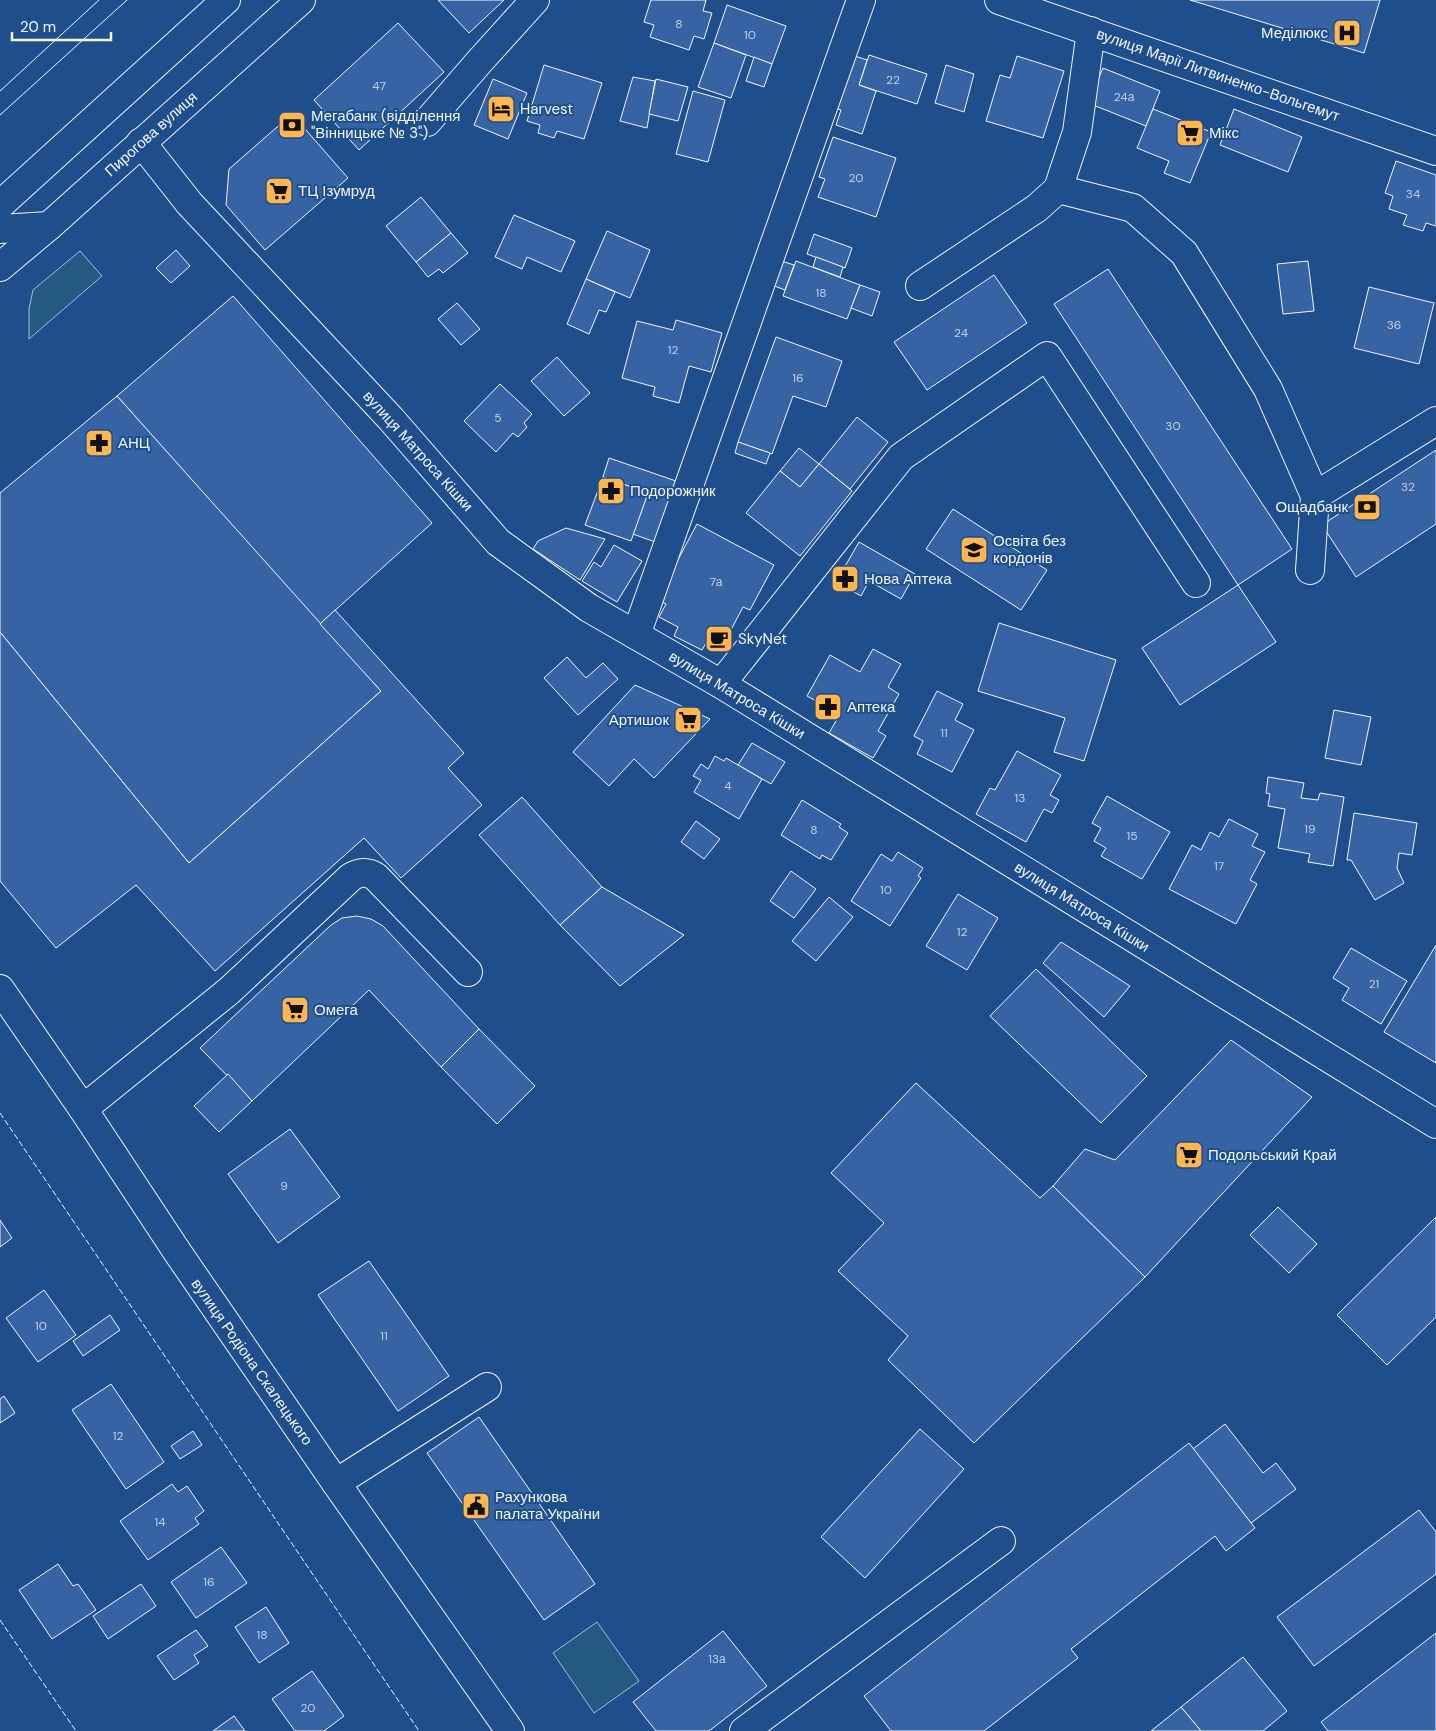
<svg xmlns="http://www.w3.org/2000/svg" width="1436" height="1731" font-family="'DM Sans',sans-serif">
	<rect width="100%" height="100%" fill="#1f4e8c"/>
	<g fill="#245a82" stroke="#a8bbd7">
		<polygon points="80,251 102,276 29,339 29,309 33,290"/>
		<polygon points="597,1622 639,1681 594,1713 553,1653"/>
	</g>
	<g fill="#3563a3" stroke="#f2f6ff">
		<polygon points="438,0 504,0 469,33"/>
		<polygon points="651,0 706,0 703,11 712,13 704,39 694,36 689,50 650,37 654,25 644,22"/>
		<polygon points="1190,0 1380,0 1364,53"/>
		<polygon points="727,5 786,26 772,64 714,43"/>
		<polygon points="398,23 444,72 359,150 314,100"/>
		<polygon points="714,43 746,55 731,98 698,87"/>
		<polygon points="869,55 927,74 917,104 859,85"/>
		<polygon points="855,56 867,60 859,85 876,91 862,134 836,125 841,110 830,106"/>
		<polygon points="1017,56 1064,71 1043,138 986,121 1000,75 1010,78"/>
		<polygon points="754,57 772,64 764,87 746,81"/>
		<polygon points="544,65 602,83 584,139 557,131 554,138 538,133 540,125 527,121"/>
		<polygon points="946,65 974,74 964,112 935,103"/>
		<polygon points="1103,68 1160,91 1146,126 1088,103"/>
		<polygon points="633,77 655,81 647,128 620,121"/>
		<polygon points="493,79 527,93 508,139 474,125"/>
		<polygon points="656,79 688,87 678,121 649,114"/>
		<polygon points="693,91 725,100 708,162 676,154"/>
		<polygon points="1153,109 1211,132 1190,183 1164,173 1169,161 1137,148"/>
		<polygon points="1234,109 1302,137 1288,172 1220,145"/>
		<polygon points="292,114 348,178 265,250 226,205 229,169"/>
		<polygon points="833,137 896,158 876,217 818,197 825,179 819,177"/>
		<polygon points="1396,161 1436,175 1436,226 1426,223 1423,231 1403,225 1407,215 1389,209 1393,196 1385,193"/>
		<polygon points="421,197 451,233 416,262 386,226"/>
		<polygon points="514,215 575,241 561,272 527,257 522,269 495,257"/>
		<polygon points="607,231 650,250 630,298 586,279"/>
		<polygon points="451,233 468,253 443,273 439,269 428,277 416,262"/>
		<polygon points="814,234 852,248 845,268 807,254"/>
		<polygon points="176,250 190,266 171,283 156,268"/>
		<polygon points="816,257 843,267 840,277 813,267"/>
		<polygon points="781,261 794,265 785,290 772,285"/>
		<polygon points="796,261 860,285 847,319 783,296"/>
		<polygon points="1308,261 1314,311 1283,314 1277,264"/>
		<polygon points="1108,269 1292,549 1238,585 1054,304"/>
		<polygon points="994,275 1027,323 927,390 894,342"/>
		<polygon points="586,279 615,292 606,312 599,310 589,334 567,324"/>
		<polygon points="860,285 880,292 872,316 851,308"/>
		<polygon points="1369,287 1434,303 1419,364 1354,348"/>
		<polygon points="233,296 432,523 320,624 117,396"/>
		<polygon points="457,303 480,329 461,345 438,319"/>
		<polygon points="676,320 722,333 711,372 689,366 679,403 653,396 655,387 622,378 637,321 673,330"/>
		<polygon points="776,337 842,361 826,407 793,396 772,454 738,442"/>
		<polygon points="557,357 590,393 564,416 531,381"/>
		<polygon points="500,384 532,414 524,423 527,427 518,437 513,433 496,452 464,421"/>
		<polygon points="117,396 381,691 189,863 0,632 0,493"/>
		<polygon points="857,417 888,442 850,489 819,464"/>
		<polygon points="738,442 770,453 766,464 735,453"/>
		<polygon points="799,448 819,464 800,487 780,471"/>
		<polygon points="1436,450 1436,524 1356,577 1322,525"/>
		<polygon points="609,458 679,482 658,543 633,534 648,493 603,477"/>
		<polygon points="819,464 852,491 800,556 746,513 780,471 800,487"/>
		<polygon points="603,477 648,493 631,541 585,525"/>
		<polygon points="953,509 1047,570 1021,610 926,549"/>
		<polygon points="697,524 774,565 750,610 743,607 721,649 707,641 702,650 674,636 678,627 659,617 666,604 657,599"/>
		<polygon points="566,528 605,539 580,580 533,549 538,541"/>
		<polygon points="859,542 915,574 901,599 869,581 861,596 836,582"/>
		<polygon points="614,545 642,561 617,602 582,581 594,562 601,567"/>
		<polygon points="1238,585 1276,642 1180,705 1142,648"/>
		<polygon points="335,610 464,753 448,768 482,805 401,878 364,838 215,971 136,885 56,948 0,881 0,632 189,863 381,691 320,624"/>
		<polygon points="999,623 1116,660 1084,761 1054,752 1065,718 978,691"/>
		<polygon points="873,649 901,664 888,687 899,694 878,731 886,736 873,758 829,733 840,714 807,696 830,655 860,672"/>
		<polygon points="567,657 586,678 603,663 618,679 578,715 544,678"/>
		<polygon points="635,685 710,719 654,778 634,759 609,786 573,752"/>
		<polygon points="937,691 963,704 955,720 974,730 952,772 917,754 923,741 914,736"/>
		<polygon points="1334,710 1371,717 1361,765 1325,758"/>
		<polygon points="752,743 785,762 771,784 738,765"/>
		<polygon points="1017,751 1061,775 1050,795 1059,800 1052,813 1044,809 1026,842 976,814 990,788 995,790"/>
		<polygon points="715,756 724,761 726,758 762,779 739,819 694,792 701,780 693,776 701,764 708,769"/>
		<polygon points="1268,777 1304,783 1301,798 1318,800 1320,793 1344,797 1333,866 1308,862 1310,854 1278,848 1285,809 1268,806 1270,794 1266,793"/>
		<polygon points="1107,796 1170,832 1142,879 1101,856 1106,848 1094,841 1101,828 1092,823"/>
		<polygon points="522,797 602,887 560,925 479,835"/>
		<polygon points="802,800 841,824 839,827 848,833 831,860 822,855 820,859 781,835"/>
		<polygon points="1354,813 1417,823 1412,855 1399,853 1397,868 1404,883 1375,900 1351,860 1347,860"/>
		<polygon points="1229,819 1258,834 1252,846 1265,852 1250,880 1257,884 1236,924 1169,889 1192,845 1201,850 1210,832 1219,837"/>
		<polygon points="696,821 720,839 704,859 681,842"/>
		<polygon points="898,852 923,868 918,876 921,878 890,926 851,901 881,854 892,861"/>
		<polygon points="791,871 816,889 794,918 770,901"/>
		<polygon points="602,887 684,935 620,986 560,925"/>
		<polygon points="958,894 998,918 967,970 926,946"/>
		<polygon points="829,897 853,917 816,961 792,941"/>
		<polygon points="357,916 371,919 383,926 479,1029 441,1067 369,990 252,1101 200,1048 331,925 342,918"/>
		<polygon points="1061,942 1130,986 1104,1017 1043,963"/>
		<polygon points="1436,945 1436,1063 1384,1032"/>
		<polygon points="1351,948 1407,981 1381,1024 1342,1000 1349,988 1333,978"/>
		<polygon points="1036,969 1147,1076 1101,1123 990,1016"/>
		<polygon points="479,1029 535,1086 497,1124 441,1067"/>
		<polygon points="1231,1040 1312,1097 1145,1277 1053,1186 1085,1149 1115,1160"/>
		<polygon points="228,1074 252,1101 219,1132 194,1106"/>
		<polygon points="916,1083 1040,1198 1053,1186 1145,1277 974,1443 888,1360 908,1336 838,1271 884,1223 831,1173"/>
		<polygon points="290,1129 340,1197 278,1243 228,1174"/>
		<polygon points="1278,1207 1317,1244 1289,1273 1250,1235"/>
		<polygon points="1436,1217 1436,1317 1387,1365 1337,1315"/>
		<polygon points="0,1220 12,1238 0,1247"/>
		<polygon points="369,1261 449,1376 398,1411 318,1295"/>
		<polygon points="44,1290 76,1335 38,1362 6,1318"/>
		<polygon points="110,1315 120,1330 83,1356 73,1341"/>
		<polygon points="111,1384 164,1462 126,1489 72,1410"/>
		<polygon points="4,1396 15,1413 0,1423 0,1399"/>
		<polygon points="479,1417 595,1584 544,1620 427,1453"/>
		<polygon points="1225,1424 1263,1473 1276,1463 1296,1489 1251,1523 1193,1449"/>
		<polygon points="920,1429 964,1469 865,1578 821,1537"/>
		<polygon points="193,1431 202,1445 180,1459 171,1446"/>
		<polygon points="1189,1443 1255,1528 1226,1551 1215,1536 1071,1649 1078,1658 984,1731 891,1731 864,1696"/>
		<polygon points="172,1484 178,1492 187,1486 204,1511 195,1518 199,1524 148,1560 120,1521"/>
		<polygon points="1419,1510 1436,1532 1436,1574 1314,1666 1277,1617"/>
		<polygon points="221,1547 247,1583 196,1618 171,1582"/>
		<polygon points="58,1564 73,1586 78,1584 96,1610 52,1639 19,1590"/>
		<polygon points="141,1584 156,1606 108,1639 93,1616"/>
		<polygon points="266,1607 289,1643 259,1663 235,1627"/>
		<polygon points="196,1630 208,1646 194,1655 199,1663 174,1680 157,1656"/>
		<polygon points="723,1631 767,1686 709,1731 656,1731 633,1702"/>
		<polygon points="1436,1633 1436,1731 1328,1731 1321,1722"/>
		<polygon points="1243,1657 1287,1711 1263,1731 1201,1731 1181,1707"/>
		<polygon points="312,1671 344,1716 324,1731 295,1731 272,1699"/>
		<polygon points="1181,1707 1201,1731 1151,1731"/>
		<polygon points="234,1716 245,1731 213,1731"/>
	</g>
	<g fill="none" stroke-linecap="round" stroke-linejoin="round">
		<defs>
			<g id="minor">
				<polyline points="999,0 1436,151"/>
				<polyline points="1091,31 1077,132 1058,189 1133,208 1184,253 1268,389 1315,496 1310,570"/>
				<polyline points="427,122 479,62 535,0"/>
				<polyline points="141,142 189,203 391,419 498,542 589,608 721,684 1436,1124"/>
				<polyline points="920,286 1037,208 1058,189"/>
				<polyline points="1315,496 1436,421"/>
				<polyline points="636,635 861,0"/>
				<polyline points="721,684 901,457 1047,356 1196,583"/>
				<path d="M83,1109L229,991L351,877C360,872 367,871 376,877L468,972"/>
				<polyline points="336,1483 487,1387"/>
				<polyline points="744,1731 1001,1541"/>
			</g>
			<g id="major">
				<polyline points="0,205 226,0"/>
				<polyline points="0,229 49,226"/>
				<polyline points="0,267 49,226 301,0"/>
				<polyline points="0,989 83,1109 178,1253 336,1483 510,1731"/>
			</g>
		</defs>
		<use href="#minor" stroke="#f2f6ff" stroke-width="30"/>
		<use href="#major" stroke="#f2f6ff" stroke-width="30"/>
		<use href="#minor" stroke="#1f4e8c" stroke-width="28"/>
		<use href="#major" stroke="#1f4e8c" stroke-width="28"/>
		<g stroke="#f2f6ff" stroke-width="1">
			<polyline points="0,91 99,0"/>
			<polyline points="0,115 127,0"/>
		</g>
		<g stroke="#f2f6ff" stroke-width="1" stroke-dasharray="6 2.5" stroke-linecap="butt">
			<polyline points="0,1113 419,1731"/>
			<polyline points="0,1620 76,1731"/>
		</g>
	</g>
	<defs>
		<symbol id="hospital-square" viewBox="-11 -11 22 22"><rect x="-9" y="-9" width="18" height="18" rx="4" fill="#ffb74d" stroke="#1f4e8c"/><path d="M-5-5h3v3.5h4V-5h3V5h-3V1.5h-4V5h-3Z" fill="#111"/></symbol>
		<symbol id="hotel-square" viewBox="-11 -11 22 22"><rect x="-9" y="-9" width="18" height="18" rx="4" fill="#ffb74d" stroke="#1f4e8c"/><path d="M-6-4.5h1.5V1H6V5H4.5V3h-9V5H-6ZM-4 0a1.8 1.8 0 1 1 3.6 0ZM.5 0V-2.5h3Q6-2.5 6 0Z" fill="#111"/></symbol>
		<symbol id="bank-square" viewBox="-11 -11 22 22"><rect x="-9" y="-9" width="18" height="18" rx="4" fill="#ffb74d" stroke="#1f4e8c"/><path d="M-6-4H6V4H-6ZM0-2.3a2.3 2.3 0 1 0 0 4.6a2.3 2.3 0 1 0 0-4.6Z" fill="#111"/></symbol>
		<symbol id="supermarket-square" viewBox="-11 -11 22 22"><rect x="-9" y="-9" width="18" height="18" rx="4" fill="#ffb74d" stroke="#1f4e8c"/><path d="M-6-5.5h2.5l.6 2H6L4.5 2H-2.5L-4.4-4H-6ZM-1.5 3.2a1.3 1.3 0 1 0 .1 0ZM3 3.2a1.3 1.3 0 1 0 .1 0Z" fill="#111"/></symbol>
		<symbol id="pharmacy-square" viewBox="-11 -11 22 22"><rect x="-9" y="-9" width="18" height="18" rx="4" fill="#ffb74d" stroke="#1f4e8c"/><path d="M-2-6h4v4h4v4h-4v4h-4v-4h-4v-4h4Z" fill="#111"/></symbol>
		<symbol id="school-square" viewBox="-11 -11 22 22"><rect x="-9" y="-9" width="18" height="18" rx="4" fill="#ffb74d" stroke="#1f4e8c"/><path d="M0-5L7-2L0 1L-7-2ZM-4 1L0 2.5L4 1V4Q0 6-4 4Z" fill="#111"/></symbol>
		<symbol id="cafe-square" viewBox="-11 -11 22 22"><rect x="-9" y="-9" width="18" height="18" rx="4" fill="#ffb74d" stroke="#1f4e8c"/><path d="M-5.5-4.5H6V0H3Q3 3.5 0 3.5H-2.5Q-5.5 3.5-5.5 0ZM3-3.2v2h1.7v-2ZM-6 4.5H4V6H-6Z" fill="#111"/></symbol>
		<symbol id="civic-square" viewBox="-11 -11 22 22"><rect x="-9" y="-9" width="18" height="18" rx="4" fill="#ffb74d" stroke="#1f4e8c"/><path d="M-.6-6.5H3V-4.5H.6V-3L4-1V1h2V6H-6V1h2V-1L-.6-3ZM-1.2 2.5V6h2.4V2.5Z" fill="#111"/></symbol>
	</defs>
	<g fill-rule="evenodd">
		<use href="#hospital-square" x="1331" y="17" width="32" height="32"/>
		<use href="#hotel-square" x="485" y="93" width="32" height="32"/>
		<use href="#bank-square" x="276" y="109" width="32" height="32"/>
		<use href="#supermarket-square" x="1174" y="117" width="32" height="32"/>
		<use href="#supermarket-square" x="263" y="175" width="32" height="32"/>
		<use href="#pharmacy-square" x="83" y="427" width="32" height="32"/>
		<use href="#pharmacy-square" x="595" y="475" width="32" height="32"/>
		<use href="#bank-square" x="1351" y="491" width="32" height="32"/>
		<use href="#school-square" x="958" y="534" width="32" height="32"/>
		<use href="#pharmacy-square" x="829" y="563" width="32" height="32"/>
		<use href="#cafe-square" x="703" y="623" width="32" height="32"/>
		<use href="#pharmacy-square" x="812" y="691" width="32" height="32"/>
		<use href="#supermarket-square" x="672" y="704" width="32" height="32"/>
		<use href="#supermarket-square" x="279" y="994" width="32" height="32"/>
		<use href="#supermarket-square" x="1173" y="1139" width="32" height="32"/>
		<use href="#civic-square" x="460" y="1490" width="32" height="32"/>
	</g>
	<g text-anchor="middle" stroke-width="4" stroke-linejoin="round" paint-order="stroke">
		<g font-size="12" fill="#c3d1e8">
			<text x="679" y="28">8</text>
			<text x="750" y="39">10</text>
			<text x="893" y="84">22</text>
			<text x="379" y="90">47</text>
			<text x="1124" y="101">24а</text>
			<text x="856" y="182">20</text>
			<text x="1413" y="198">34</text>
			<text x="821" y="297">18</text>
			<text x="1394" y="329">36</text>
			<text x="961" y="337">24</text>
			<text x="673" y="354">12</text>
			<text x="798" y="382">16</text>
			<text x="498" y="422">5</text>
			<text x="1173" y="430">30</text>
			<text x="1408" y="491">32</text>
			<text x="716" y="586">7а</text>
			<text x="944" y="737">11</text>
			<text x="728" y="790">4</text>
			<text x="1020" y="802">13</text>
			<text x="1310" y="833">19</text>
			<text x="814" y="834">8</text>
			<text x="1132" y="840">15</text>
			<text x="1219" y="870">17</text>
			<text x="886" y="894">10</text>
			<text x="962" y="936">12</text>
			<text x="1374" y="988">21</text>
			<text x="284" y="1190">9</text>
			<text x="41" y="1330">10</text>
			<text x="384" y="1340">11</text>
			<text x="118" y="1440">12</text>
			<text x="160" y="1526">14</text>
			<text x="209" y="1586">16</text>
			<text x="262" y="1639">18</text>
			<text x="717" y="1663">13а</text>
			<text x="308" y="1712">20</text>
		</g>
		<g font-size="15" fill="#f2f6ff" stroke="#1f4e8c" text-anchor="start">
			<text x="1328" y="38" text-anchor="end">Меділюкс</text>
			<text x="520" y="114">Harvest</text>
			<text x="311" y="121">Мегабанк (відділення<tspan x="311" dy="17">"Вінницьке № 3")</tspan></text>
			<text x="1209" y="138">Мікс</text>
			<text x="298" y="196">ТЦ Ізумруд</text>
			<text x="118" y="448">АНЦ</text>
			<text x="630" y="496">Подорожник</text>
			<text x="1348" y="512" text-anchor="end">Ощадбанк</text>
			<text x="993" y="546">Освіта без<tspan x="993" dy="17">кордонів</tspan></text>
			<text x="864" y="584">Нова Аптека</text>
			<text x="738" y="644">SkyNet</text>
			<text x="847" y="712">Аптека</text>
			<text x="669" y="725" text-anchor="end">Артишок</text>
			<text x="314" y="1015">Омега</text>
			<text x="1208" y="1160">Подольський Край</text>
			<text x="495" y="1502">Рахункова<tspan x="495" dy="17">палата України</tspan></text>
		</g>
		<g font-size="15" fill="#f2f6ff" stroke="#1f4e8c">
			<text transform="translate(1218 75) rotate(19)" y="5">вулиця Марії Литвиненко-Вольгемут</text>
			<text transform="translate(151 134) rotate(-42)" y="5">Пирогова вулиця</text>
			<text transform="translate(418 451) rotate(48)" y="5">вулиця Матроса Кішки</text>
			<text transform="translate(737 695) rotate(31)" y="5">вулиця Матроса Кішки</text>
			<text transform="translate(1082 907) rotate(32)" y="5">вулиця Матроса Кішки</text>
			<text transform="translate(252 1362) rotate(55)" y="5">вулиця Родіона Скалецького</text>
		</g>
	</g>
	<path d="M12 32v8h99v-8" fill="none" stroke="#f2f6ff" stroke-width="2.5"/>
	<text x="20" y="32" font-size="15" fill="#f2f6ff" stroke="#1f4e8c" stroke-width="4" paint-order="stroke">20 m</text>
</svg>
